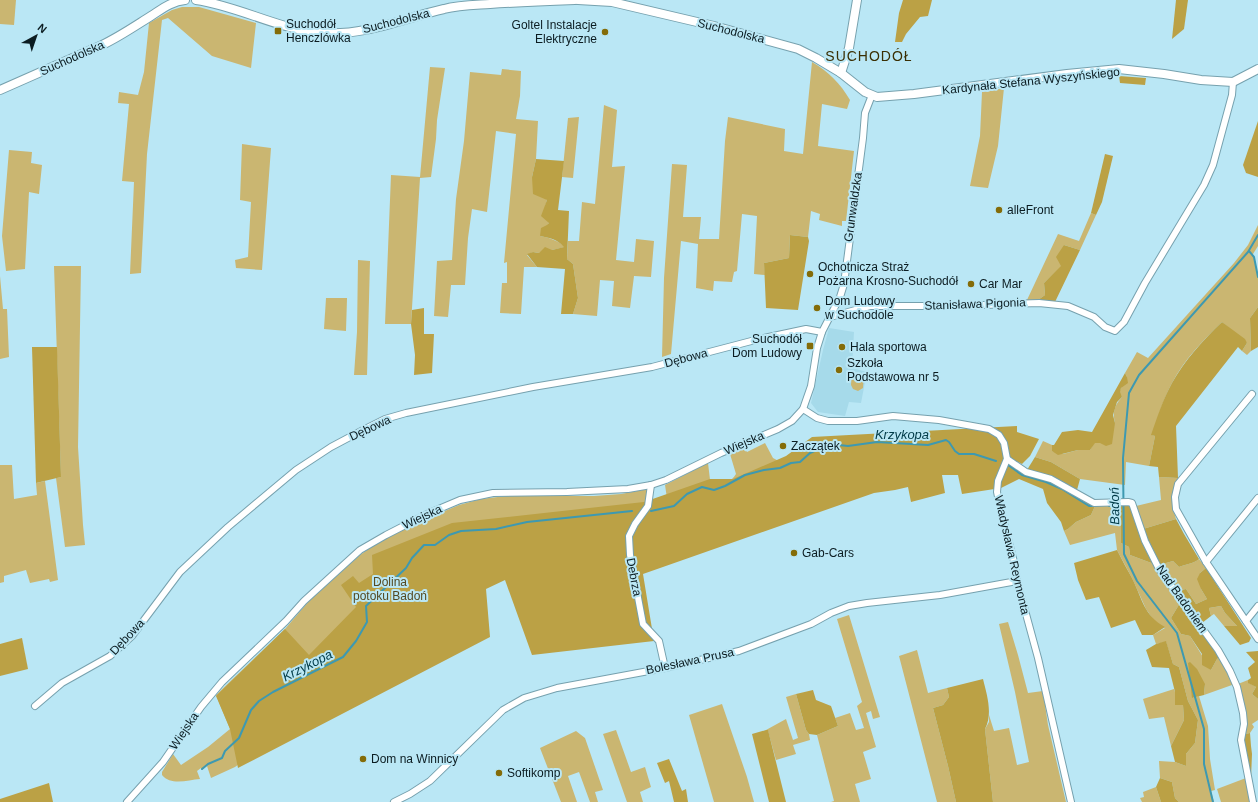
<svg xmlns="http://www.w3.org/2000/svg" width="1258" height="802" font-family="Helvetica,sans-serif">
	<rect width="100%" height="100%" fill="#bae7f5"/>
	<polygon fill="#a6daea" points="829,328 854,332 852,368 867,372 861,403 849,402 845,416 818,412 811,403 823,350"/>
	<g fill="#cab671">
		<polygon points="0,0 16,0 14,25 0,24"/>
		<polygon points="182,7 199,7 256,23 251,68 212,56 168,18 162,20 147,154 141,273 130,274 134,182 122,181 129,104 118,103 119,92 138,95 144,72 149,23 172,10"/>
		<path d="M812,62C829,72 840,83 850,100L847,109L822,104L818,146L854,151L846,221H842V226L819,220L820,214L811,211L808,237L790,235L789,258L764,263L765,275L754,274L757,216L742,214L737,271L734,272L732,282L714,281L713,291L696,288L698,244L681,241L671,354L662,357L664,278L672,164L687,165L683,217H701L699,239H719L725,141L728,117L785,129L784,151L803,154Z"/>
		<polygon points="430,67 445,68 437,120 436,139 431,177 420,178 411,324 385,324 391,175 420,177"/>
		<path d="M502,69L521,71L520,96L516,119L538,121L536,159L532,177L547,200L545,207L549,223L540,236C550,238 557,240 565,247L539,253L533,252L527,255L537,267H524L521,314L500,313L502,283H507V262L504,263L516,134L496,131L487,212L472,209L468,238L465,285H451L448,317L434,316L437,261L452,260L456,199L464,141L470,72L501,75Z"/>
		<polygon points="1004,88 998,146 988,188 970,186 980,136 982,92"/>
		<polygon points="604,105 617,110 612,167 625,166 616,260 634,262 636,239 654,241 651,277 634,276 630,308 612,306 614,281 600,280 597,316 573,314 578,298 573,264 567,259 568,241 579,241 582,202 595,204"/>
		<polygon points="579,117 573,178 562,177 568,118"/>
		<polygon points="242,144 271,148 262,270 236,268 235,260 248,257 251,202 240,200"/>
		<polygon points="9,150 32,152 31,163 42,165 39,194 29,192 25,269 6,271 2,236"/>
		<polygon points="1091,213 1096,215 1080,250 1064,245 1062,266 1044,283 1045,295 1038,300 1027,300 1058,234 1079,241"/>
		<path d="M1258,225V246L1253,254L1258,277V307L1250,318L1251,351L1247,355L1242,351L1247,343L1222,322C1203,340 1184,360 1172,383C1163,399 1158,418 1152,435L1155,436L1149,466L1126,462L1125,485L1080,479L1051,462L1035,457L1043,441L1052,445V451L1063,454L1078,450H1090L1094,443H1100L1115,423C1112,412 1115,405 1122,397L1119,392L1127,377L1125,373L1137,352L1148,358L1234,263L1248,245Z"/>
		<polygon points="358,260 370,261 367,375 354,375 357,332"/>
		<polygon points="54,266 81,266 78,447 83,525 85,545 65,547 56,478 61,477"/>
		<polygon points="0,276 3,309 7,309 9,357 0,359"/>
		<polygon points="326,298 347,298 346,331 324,329"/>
		<polygon points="852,372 864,374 863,388 858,391 853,389 851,385"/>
		<path d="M882,440C892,441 901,439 910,445L907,464L925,459L928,475L731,514L684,541L675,540L663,542L662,564L638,567C626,539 632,535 649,513L632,512L598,516L601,536L582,538L564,542L542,551L519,564L487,578L445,602L397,639L370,664L304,719L272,740L235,767L211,778L207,766L202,770L201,768L197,771L200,779C188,780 171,786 162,775V772L173,754L181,765L208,747L230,729L216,695L285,629L309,601L360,555L377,543L405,528L459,505L481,499L506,496H594L621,494L648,489V496L644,509L668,505L665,485L708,463L711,488C721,489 731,482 736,474L730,454L743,447L747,452L765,443L773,458L786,465L795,461H799L809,452L808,448L810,447L811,450L829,443H838L852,445Z"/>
		<polygon points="0,465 12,465 14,499 37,495 36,483 45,481 58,580 50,582 49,579 30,583 26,570 4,576 4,582 0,583"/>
		<polygon points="1159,477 1178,478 1173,508 1176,519 1143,529 1136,506 1161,500"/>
		<polygon points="1095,506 1120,506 1121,543 1129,547 1130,555 1154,564 1180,603 1171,618 1181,634 1190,636 1211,670 1217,659 1220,657 1233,682 1232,685 1204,695 1205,684 1192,698 1199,696 1208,726 1210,759 1215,790 1211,791 1214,802 1179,802 1175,798 1172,782 1160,778 1159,761 1175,762 1186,766 1186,754 1195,743 1198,720 1188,701 1179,667 1173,664 1166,642 1156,644 1153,635 1165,628 1155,622 1146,609 1132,578 1117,550 1115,533 1070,545 1064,531 1068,529 1076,522 1091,515"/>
		<path d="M1199,559L1206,568L1200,573L1201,589L1207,599L1196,604L1186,589L1176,591L1159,565L1173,561L1179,567C1186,564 1193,564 1199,559Z"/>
		<polygon points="1221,606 1225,613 1237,626 1224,626 1214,614 1211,616 1209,608"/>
		<polygon points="849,615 880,717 873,719 871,711 866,713 876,747 863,752 871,779 855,784 860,802 831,802 834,801 817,735 838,726 835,718 850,713 856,730 864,728 857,706 862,702 837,619"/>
		<polygon points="1008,622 1018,655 1028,693 1043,691 1048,725 1066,802 993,802 985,729 989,722 989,715 994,731 1009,728 1017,765 1029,762 1015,692 999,624"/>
		<polygon points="917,650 928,693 947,688 949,697 943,705 933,708 948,766 956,802 937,802 899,656"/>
		<polygon points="1248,680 1249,683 1256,687 1252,694 1258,699 1258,720 1252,724 1254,727 1250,733 1245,734 1238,684"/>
		<polygon points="1174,689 1175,692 1175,705 1183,705 1184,720 1171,746 1164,717 1149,719 1143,699"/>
		<polygon points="796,694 806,730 809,734 810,740 793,745 796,754 776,760 768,731 766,730 786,719 793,740 798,738 786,697"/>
		<polygon points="722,704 747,777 754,802 714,802 689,715"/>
		<polygon points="616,730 631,772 645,767 651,787 640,792 643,802 627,802 603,734"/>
		<polygon points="576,731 585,738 603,790 595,792 598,802 590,802 579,772 568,776 577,802 561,802 540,748"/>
		<polygon points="1246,778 1251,802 1221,802 1217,789"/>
		<polygon points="1156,787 1161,802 1142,802 1140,798 1144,797 1143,792"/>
	</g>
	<g fill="#bba145">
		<polygon points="903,0 932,0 928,16 920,17 906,34 902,42 895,42 899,13"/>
		<polygon points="1176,0 1188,0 1184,29 1172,39"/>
		<polygon points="1119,76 1146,78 1145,85 1120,83"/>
		<polygon points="1258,121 1258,177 1246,173 1243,165"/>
		<polygon points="1105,154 1113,156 1102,202 1096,215 1091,213"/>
		<path d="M536,159L564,161L558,210L569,211L567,259L573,264L578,298L573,314H561L565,269L537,267L527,254L533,252L539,253L545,247L552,250L564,247C557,239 550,238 540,236L541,228L547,225L549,223L541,216L547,200L533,194L532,177Z"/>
		<polygon points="790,235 808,237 809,241 798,310 766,308 764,263 789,258"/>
		<polygon points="1064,245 1080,250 1055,302 1038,300 1045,295 1044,283 1061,266 1056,257"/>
		<polygon points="1258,307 1258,347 1251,351 1250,318"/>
		<polygon points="424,308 424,334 434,334 432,373 414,375 415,355 411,324 412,310"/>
		<path d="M1222,322L1245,339L1247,343L1242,351L1238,347L1176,426L1178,478L1159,477L1158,467L1149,466L1155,436L1151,435C1157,418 1163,399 1172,383C1185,360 1203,340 1222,322Z"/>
		<polygon points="32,347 57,347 61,477 36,483"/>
		<polygon points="1125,373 1127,377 1128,383 1121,388 1120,392 1122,397 1117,402 1113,415 1115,423 1112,444 1106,446 1100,443 1095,443 1090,450 1078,450 1058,455 1052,451 1052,445 1054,445 1062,432 1078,430 1092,432"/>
		<polygon points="1017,426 1017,432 1039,439 1030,456 1022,464 1018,462 1019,472 1055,484 1095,506 1091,515 1076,522 1068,529 1064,531 1061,522 1047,503 1043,489 1019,479 1001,488 962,494 958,475 942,475 945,493 911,502 908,487 895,490 874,493 643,574 654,641 532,655 505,580 486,589 490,637 238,768 230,729 216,696 285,629 309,655 356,607 341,585 353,576 359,583 373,574 372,555 452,523 644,502 710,479 733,479 786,456 812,437"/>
		<polygon points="1035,457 1051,462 1080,479 1077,490 1027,470"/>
		<polygon points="1129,505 1132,508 1154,564 1130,555 1129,547 1121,543 1120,506"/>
		<path d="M1176,519L1184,534L1199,559C1193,564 1186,564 1179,567L1173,561L1159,565L1143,529Z"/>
		<path d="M1117,550C1122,560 1127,569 1132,578C1142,598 1144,616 1165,627L1153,635H1142L1135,620L1111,628L1099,597L1086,600L1078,580L1074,563Z"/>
		<polygon points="1206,568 1251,638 1249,642 1240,645 1224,626 1237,626 1225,613 1221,606 1209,608 1211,616 1202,623 1176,591 1186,589 1196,604 1207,599 1201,589 1197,579 1200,573"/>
		<polygon points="1180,603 1188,611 1220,657 1217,659 1211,670 1202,665 1202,654 1190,636 1181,634 1171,618"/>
		<polygon points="22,638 28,669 0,676 0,644"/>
		<polygon points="1166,641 1173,664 1179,667 1188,701 1198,720 1195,743 1186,754 1186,766 1175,762 1171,746 1184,720 1183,705 1175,705 1175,692 1169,668 1152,667 1146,650 1156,644"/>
		<polygon points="1258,651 1258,699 1252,694 1256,687 1248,683 1248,680 1251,678 1248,668 1255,662 1246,652"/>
		<polygon points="1190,662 1197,669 1205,684 1204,695 1192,698 1188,663"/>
		<path d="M983,679C987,695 993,714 985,729L993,802H956L948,766L933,708L943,705L949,697L947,688Z"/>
		<polygon points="813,690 816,700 831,706 838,726 817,735 809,734 806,730 796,694"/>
		<polygon points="766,730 768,730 786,802 769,802 752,734"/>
		<polygon points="1250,733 1251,746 1252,754 1251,778 1244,743 1245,734"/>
		<polygon points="669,759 682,791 686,789 688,802 674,802 669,781 665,783 657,763"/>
		<polygon points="1160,778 1172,782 1175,798 1179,802 1161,802 1156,787"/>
		<polygon points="49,783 53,802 0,802 0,799"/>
	</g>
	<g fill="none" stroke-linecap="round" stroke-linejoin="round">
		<g stroke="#3d99b1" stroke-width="2">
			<polyline points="1249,251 1254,257 1258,277"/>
			<polyline points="1008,465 1022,475 1046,482 1062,489 1089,506 1094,506"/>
			<polyline points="1109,506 1123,505"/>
			<polyline points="651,511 674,506 687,494 702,487 714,490 725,486 745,475 764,470 780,468 791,463 800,462 810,453 830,444 848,446 877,442 928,445 946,440 949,442 955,451 959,454 974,454 996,461"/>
			<polyline points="202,769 208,764 222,758 225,751 239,738 251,710 259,701 273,692 343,657 356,641 367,622 366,606 406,568 412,558 424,545 435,545 449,535 461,531 496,529 527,522 632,511"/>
			<polyline points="1213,802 1204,764 1204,729 1177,633 1137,581 1124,554 1123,458 1129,393 1139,375 1248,252 1258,235"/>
		</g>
		<defs>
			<g id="minor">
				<polyline points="830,317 870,306 957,306 1039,303 1068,306 1094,317 1105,327 1115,331 1124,322 1145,283 1204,185 1213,165 1232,95 1233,82"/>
				<polyline points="1252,394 1178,484 1175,497 1176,509 1206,562 1258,639"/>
				<polyline points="803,409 817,418 828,421 857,421 893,416 939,420 989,429 999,435 1004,443 1007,459 998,481 997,492 1001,511 1015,566 1017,581 1038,658 1071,802"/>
				<polyline points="1007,459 1026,472 1051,479 1094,503 1128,502 1132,503 1145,541 1159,569 1218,650 1230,671 1237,687 1243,713 1244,724 1241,740 1253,802"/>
				<polyline points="651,485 648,506 635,524 629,536 630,555 643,624 659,641 665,668"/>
				<polyline points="1206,562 1258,498"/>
				<polyline points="1246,621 1258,606"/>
				<polyline points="35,706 62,683 110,656 132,636 180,572 228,527 296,470 331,447 363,430 385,419 406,413 533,387 652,367 759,339 806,329 822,332"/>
				<polyline points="127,802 163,762 201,707 222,682 286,621 304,601 360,550 386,535 427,514 460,500 493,493 567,492 628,489 651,485 666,480 721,453 778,429 792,421 803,409 811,386 817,348 822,332 840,297 844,284 863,138 865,113 872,95"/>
				<polyline points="394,802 410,794 430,781 503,710 524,698 557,688 665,668 739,651 811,624 831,613 849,606 867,603 940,595 1017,581"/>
			</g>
			<g id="tertiary">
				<path d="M196,0C239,6 279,30 323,33C366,36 404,18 444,9C459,5 475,5 490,4C518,2 546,1 575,0"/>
				<polyline points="578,0 612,2 714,26 798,49 816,58 841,73 865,92 877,97 914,94 1067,74 1119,69 1164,74 1201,80 1233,82 1258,69"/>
				<polyline points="841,73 849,48 857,0"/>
				<path d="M0,90L102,45C119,37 135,26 151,16C162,9 172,1 185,0"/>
			</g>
		</defs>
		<use href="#minor" stroke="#76a1ae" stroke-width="8"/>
		<use href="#tertiary" stroke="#76a1ae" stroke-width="10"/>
		<use href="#minor" stroke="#fff" stroke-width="6"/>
		<use href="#tertiary" stroke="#fff" stroke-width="8"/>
	</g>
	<g fill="#846c08" stroke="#bae7f5" stroke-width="1.5">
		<rect x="274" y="27" width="8" height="8" rx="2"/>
		<circle cx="605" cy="32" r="4"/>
		<circle cx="999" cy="210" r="4"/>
		<circle cx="810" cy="274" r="4"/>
		<circle cx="971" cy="284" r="4"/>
		<circle cx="817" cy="308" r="4"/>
		<rect x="806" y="342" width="8" height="8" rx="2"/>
		<circle cx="842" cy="347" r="4"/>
		<circle cx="839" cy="370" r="4"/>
		<circle cx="783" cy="446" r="4"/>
		<circle cx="794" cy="553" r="4"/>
		<circle cx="363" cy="759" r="4"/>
		<circle cx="499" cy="773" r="4"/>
	</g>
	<g text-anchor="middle" stroke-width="4" stroke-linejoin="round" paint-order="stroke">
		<g font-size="12" fill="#0b1c21" stroke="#bae7f5">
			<text transform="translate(396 21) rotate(-14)" y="4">Suchodolska</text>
			<text transform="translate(731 31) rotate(14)" y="4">Suchodolska</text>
			<text transform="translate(72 58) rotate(-24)" y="4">Suchodolska</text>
			<text transform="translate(1031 81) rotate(-6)" y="4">Kardynała Stefana Wyszyńskiego</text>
			<text transform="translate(853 207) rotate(-82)" y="4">Grunwaldzka</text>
			<text transform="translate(975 304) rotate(-2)" y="4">Stanisława Pigonia</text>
			<text transform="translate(686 358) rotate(-15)" y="4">Dębowa</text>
			<text transform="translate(370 428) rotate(-25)" y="4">Dębowa</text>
			<text transform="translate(744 443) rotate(-23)" y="4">Wiejska</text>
			<text transform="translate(422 517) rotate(-25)" y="4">Wiejska</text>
			<text transform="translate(1012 555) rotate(77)" y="4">Władysława Reymonta</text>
			<text transform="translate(634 577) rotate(79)" y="4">Debrza</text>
			<text transform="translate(1182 599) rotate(55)" y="4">Nad Badoniem</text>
			<text transform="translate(127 637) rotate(-47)" y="4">Dębowa</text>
			<text transform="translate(690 661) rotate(-12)" y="4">Bolesława Prusa</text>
			<text transform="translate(184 731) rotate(-56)" y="4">Wiejska</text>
		</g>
		<g font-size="12" fill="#0b1c21" stroke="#bae7f5" text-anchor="start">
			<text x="286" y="28">Suchodół<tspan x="286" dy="14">Henczlówka</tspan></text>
			<text x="597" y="29" text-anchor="end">Goltel Instalacje<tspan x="597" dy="14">Elektryczne</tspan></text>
			<text x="1007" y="214">alleFront</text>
			<text x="818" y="271">Ochotnicza Straż<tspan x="818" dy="14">Pożarna Krosno-Suchodół</tspan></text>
			<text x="979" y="288">Car Mar</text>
			<text x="825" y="305">Dom Ludowy<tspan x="825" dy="14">w Suchodole</tspan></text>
			<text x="802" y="343" text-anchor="end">Suchodół<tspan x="802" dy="14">Dom Ludowy</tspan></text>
			<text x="850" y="351">Hala sportowa</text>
			<text x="847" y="367">Szkoła<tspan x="847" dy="14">Podstawowa nr 5</tspan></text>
			<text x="791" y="450">Zaczątek</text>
			<text x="802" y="557">Gab-Cars</text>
			<text x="371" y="763">Dom na Winnicy</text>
			<text x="507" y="777">Softikomp</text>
		</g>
		<g font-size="12" fill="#554a23" stroke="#bae7f5">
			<text x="390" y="586">Dolina<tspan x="390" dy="14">potoku Badoń</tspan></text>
		</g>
		<g font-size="13" font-style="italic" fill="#003a47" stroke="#bae7f5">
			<text x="902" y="439">Krzykopa</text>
			<text transform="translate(1114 506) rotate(-91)" y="5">Badoń</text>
			<text transform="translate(307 665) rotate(-27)" y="5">Krzykopa</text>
		</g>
		<g font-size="14" letter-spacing="1" fill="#3a2f04" stroke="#bae7f5">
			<text x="869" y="61">SUCHODÓŁ</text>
		</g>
	</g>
	<g transform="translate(36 36) rotate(40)" stroke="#bae7f5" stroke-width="3" paint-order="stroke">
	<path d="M0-3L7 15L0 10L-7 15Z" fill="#0b1c21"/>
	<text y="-6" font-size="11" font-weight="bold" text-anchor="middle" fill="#0b1c21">N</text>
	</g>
</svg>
